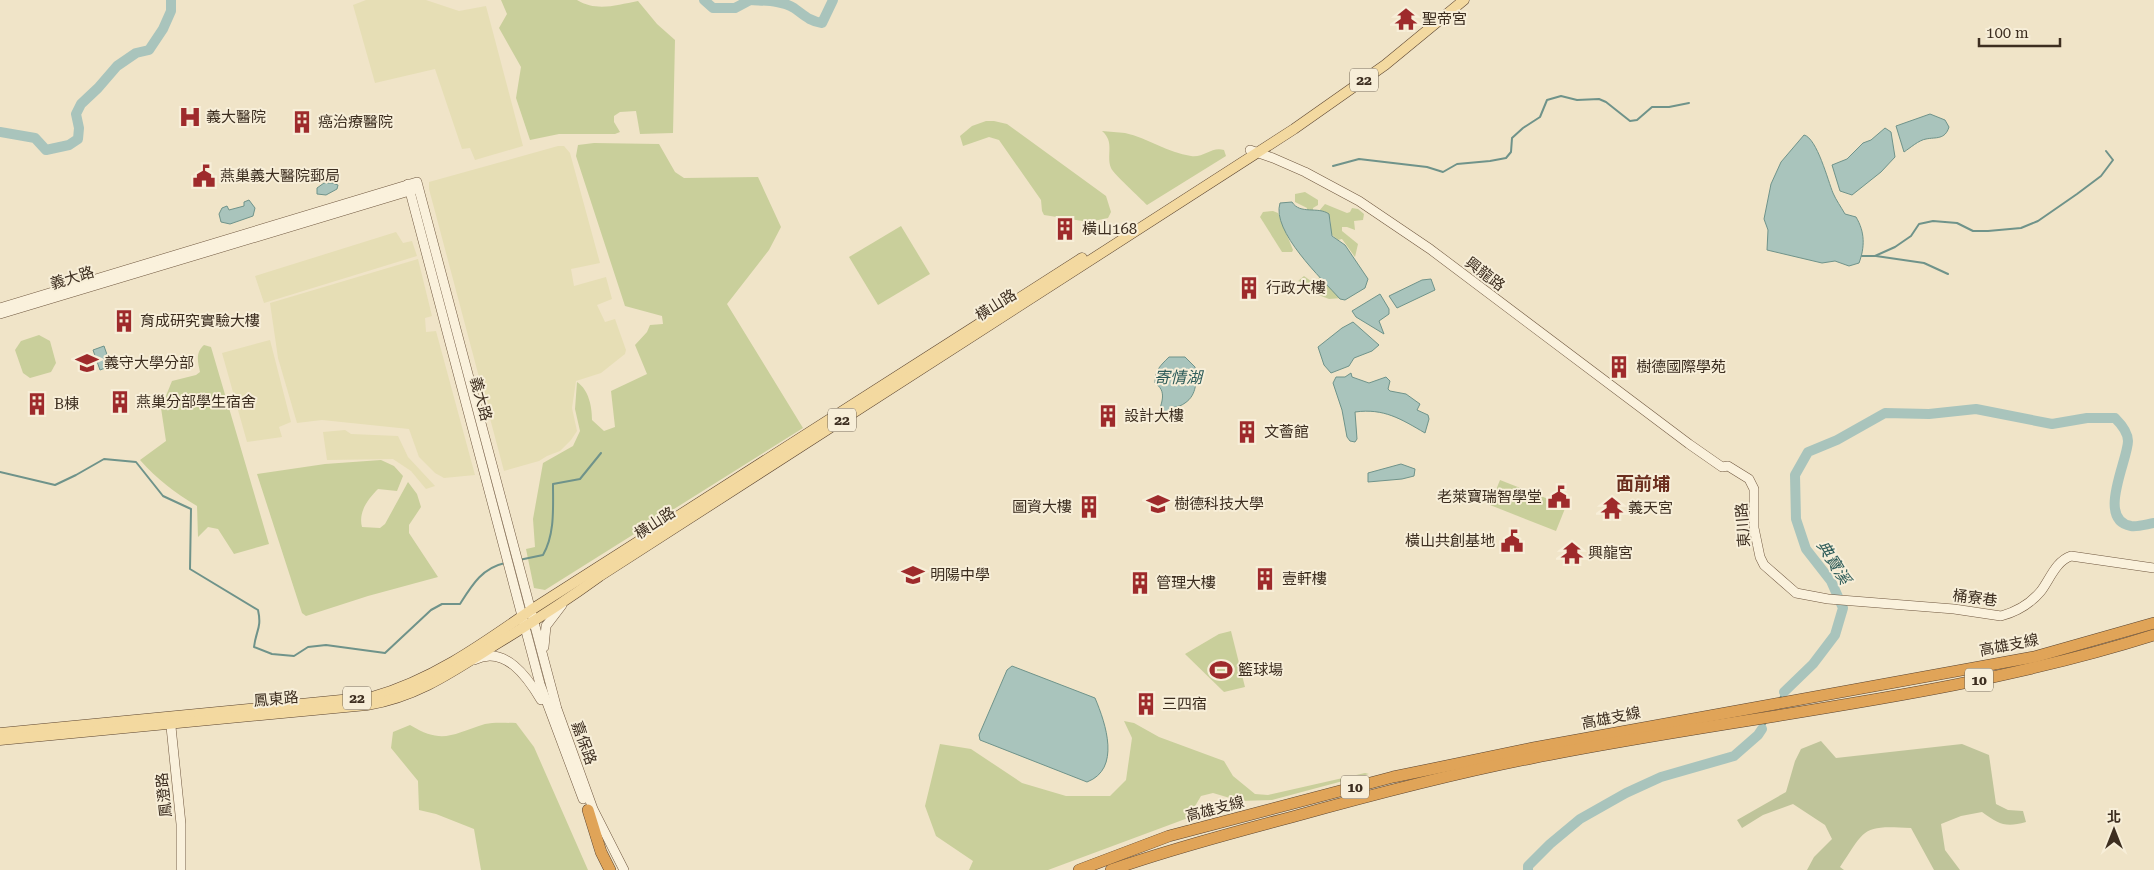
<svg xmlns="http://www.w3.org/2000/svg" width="2154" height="870" font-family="'Roboto Serif','Noto Sans TC',serif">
	<rect width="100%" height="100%" fill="#f0e4c8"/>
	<g fill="#e6deb5">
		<polygon points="366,0 426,0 459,11 486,6 523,146 475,160 470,148 462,149 435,69 375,83 353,5"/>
		<polygon points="558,146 564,146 570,153 600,263 571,269 574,286 606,277 612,299 597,305 605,322 615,319 626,350 625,354 601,373 576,381 572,408 577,431 571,440 560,451 547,456 539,461 504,471 429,189 429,182"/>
		<polygon points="396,232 403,243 412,241 417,256 264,303 255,276"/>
		<polygon points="418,259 432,316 425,318 426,332 436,331 475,475 444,478 435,473 419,457 409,429 322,420 297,423 278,358 270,303"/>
		<polygon points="270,340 291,422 279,427 282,437 247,442 222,353"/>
		<polygon points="345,430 351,434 398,436 408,457 435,486 426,489 411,471 393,459 327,460 323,432"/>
	</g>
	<g fill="#c9cf9b">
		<path d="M501,0H577C597,12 616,5 638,1L657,24L675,40L673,133L640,134L636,111L620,112L614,116V122L620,132L615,134H559L530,140L516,98L521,67L499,28L507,14Z"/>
		<polygon points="986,121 994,121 1007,124 1106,196 1111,212 1108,218 1089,222 1044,215 1042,211 1041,200 999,140 989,137 963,146 960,136 972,126"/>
		<path d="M1102,131C1109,132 1118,132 1125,133C1148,138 1168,153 1191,156C1204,158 1212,146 1224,150L1226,156L1147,205C1141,199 1112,172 1111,168C1106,155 1115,142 1102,131Z"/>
		<path d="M594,143L659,144L675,172L684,178L758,177L781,227L769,250L727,304L803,428L545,590L534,588L526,549L535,547L533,519L543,463L573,446L580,431L575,409L577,382C589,390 592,407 592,420L604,431L615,427L611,391L647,374L635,345L647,332L650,325L663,324L662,316L625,306L576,156L578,145Z"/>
		<polygon points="1305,192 1318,200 1318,205 1313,208 1313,212 1306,213 1307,208 1295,202 1295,194"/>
		<polygon points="1325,204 1347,213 1350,212 1352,208 1358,209 1364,214 1363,220 1354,221 1355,230 1347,227 1342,227 1342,231 1358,244 1355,257 1342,239 1338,240 1329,232 1331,225 1330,218 1319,211"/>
		<polygon points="1273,211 1278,213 1293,250 1292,252 1282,252 1260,217 1263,212"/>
		<polygon points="901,226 930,274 878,305 849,257"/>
		<polygon points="1304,276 1315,284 1320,276 1342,298 1329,299 1308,291 1307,284 1298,281"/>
		<polygon points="39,335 50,341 56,363 51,372 30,378 23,373 15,350 21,341"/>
		<path d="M204,345L211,347L269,544L234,554L218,529L208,527L198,537L197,506C175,493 157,479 140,460L166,441L161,408L172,381L196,375L200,372C198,362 195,353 204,345Z"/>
		<path d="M381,460L394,466L403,476L397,491L378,489C368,499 358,512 362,527L380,528L385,524L408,482L417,494L421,507L409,525V533L438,577L368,596L306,616L302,613L257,474L325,464Z"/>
		<polygon points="1500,480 1566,506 1556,531 1490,505"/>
		<polygon points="1231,631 1245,687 1224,692 1185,654 1219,634"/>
		<polygon points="1124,721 1134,723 1159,737 1224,761 1233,776 1255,794 1268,795 1365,773 1369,774 1272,800 1240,801 1213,793 1201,796 1188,818 1048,870 969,870 973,861 936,836 925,806 940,744 971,749 1022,783 1066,796 1110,796 1126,780 1132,738"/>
		<path d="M516,723L534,747L588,870H481L474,829L436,814L419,810L418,781L391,748L393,732L410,725C443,745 452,734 485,724C494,722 506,723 516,723Z"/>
	</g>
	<path fill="#bfc49a" d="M1821,741L1836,758L1962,744L1989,755L1996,804L2008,810L2023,811L2026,822C2005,828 1999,824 1982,812L1961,816L1941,824L1945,850L1960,870H1934L1911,828C1862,825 1866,828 1840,867L1844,870H1807L1814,857L1832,839L1825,825L1793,804L1763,815L1742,828L1737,820L1786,792L1795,761L1801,749Z"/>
	<g fill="#a9c4bc" stroke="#6f938a">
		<path d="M1930,114L1945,120L1949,127C1945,140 1936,137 1926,139C1919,140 1910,148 1904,152L1896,126Z"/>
		<polygon points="1885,128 1891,132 1895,157 1881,172 1852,195 1840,191 1832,165 1847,159 1863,143 1871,140"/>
		<path d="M1804,135C1817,138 1828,181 1833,193C1836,200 1841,207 1845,214L1856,217C1865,232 1865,247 1859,263L1849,266L1835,261L1822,263L1767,250L1768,230L1764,219L1771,184L1781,162Z"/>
		<polygon points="324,183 332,183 338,185 337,189 326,195 317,194 317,188"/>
		<polygon points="249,200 255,208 253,216 230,224 221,222 219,214 222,208 227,206 229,210 244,206 244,202"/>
		<path d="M1292,202C1300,215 1318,206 1329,214L1332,236L1345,245L1366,276L1368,279L1365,288L1345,300L1340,299C1322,279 1271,231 1280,203Z"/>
		<polygon points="1431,279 1435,290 1397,308 1389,296 1422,280"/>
		<polygon points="1380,294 1389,309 1389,314 1379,321 1384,334 1356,317 1352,311"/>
		<polygon points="1353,322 1379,345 1372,351 1354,358 1349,366 1331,373 1324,365 1318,347 1342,328"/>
		<polygon points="104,346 111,366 100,370 93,350"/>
		<path d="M1169,357H1185L1195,367C1197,380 1197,395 1185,403C1177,409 1174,404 1165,414H1158C1162,402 1167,391 1155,383C1155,370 1160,366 1169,357Z"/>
		<path d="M1351,373L1352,377L1369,383L1386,377L1390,381L1388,389L1390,391L1406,394L1420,404L1417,410L1428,415L1429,419L1425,433C1401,419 1384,408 1355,412L1357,439L1355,442L1350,441L1347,437L1342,410L1333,383L1336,377H1345Z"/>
		<polygon points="1401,464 1415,469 1414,476 1402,479 1368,482 1368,473"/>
		<path d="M1012,666L1095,698C1106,724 1121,769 1087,782L980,740L979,735L1007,670Z"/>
	</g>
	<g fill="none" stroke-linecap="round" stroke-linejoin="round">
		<g stroke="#6f938a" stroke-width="2">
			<polyline points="1333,166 1359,159 1427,167 1443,172 1457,164 1490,161 1506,158 1511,152 1512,138 1523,128 1540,117 1547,100 1561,96 1577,100 1599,99 1606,102 1630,121 1637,120 1652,107 1669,107 1689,103"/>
			<polyline points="1862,256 1875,256 1895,247 1911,236 1919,224 1933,221 1957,223 1973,231 1988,231 2021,228 2038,221 2077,194 2101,176 2113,160 2106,151"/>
			<polyline points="1876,256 1924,263 1948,274"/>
			<path d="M0,472L55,485L76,475L104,459L136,462L163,496L191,509L190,569L258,610C262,628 256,630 254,647L272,654L294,656L308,647L326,645L385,653L431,610L442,604H460C472,585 482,568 505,563"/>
			<path d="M519,560L543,555C555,534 553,508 553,484L580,479L601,453"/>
			<polyline points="1780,698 1784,692"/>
			<polyline points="1762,729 1766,722"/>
		</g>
		<g stroke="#a9c4bc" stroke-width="10">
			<polyline points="704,0 713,8 735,8 750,0"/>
			<path d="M750,0C765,1 781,0 794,8C804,15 809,21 822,23L833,0"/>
			<polyline points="0,132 35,138 46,150 69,145 78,139 79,128 76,114 81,104 98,88 117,66 136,53 149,50 163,29 171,11 171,0"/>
			<path d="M1784,692L1813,664L1835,635L1843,608L1831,581L1806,549L1796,519L1795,475L1808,452L1837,440L1885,413L1929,414L1976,409L2052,424L2087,418H2115C2121,424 2128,432 2128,441C2128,460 2096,520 2131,526C2138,527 2147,524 2154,523"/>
			<polyline points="1528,870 1528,866 1550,844 1580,819 1626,793 1661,777 1734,756 1758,735 1762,729"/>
		</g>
		<defs>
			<g id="secondary">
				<path d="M1250,150L1273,158L1305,172L1359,201L1430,249L1689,444L1722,467L1728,466L1749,479L1754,489V528L1760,557L1764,565L1796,593L1828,599L1954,609L2001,616C2016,612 2031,603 2041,591C2050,579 2056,561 2071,556L2154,568"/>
				<polyline points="408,184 540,684 583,799"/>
				<polyline points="0,308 417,182 557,709 593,809 624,870"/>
				<polyline points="0,314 416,189"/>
				<polyline points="544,647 546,626 562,605"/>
				<path d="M474,660C505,644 528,678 541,700"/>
				<polyline points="170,717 181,824 181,870"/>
			</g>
			<g id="primary">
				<path d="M0,733L372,697C432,680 481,645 531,610L1082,258"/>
				<path d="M0,740L367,705C418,697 455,670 498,643C533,622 567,600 600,576L1294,129L1385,65L1464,0"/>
			</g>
			<g id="highway">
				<polyline points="588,810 601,852 610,870"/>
				<polyline points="1079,870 1169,836 1393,777 1533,748 2034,657 2154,623"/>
				<path d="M1111,870C1171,849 1231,833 1292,817C1371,795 1451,774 1532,758C1739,716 1952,699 2154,635"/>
			</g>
		</defs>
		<use href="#secondary" stroke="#6f573f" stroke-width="10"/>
		<use href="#primary" stroke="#5b4430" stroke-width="11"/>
		<use href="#highway" stroke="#5b4430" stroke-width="12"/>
		<use href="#secondary" stroke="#faf1dc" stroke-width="9"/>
		<use href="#primary" stroke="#f3d9a0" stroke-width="10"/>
		<use href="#highway" stroke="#e0a458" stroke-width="11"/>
	</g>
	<defs>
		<symbol id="temple-bare" viewBox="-9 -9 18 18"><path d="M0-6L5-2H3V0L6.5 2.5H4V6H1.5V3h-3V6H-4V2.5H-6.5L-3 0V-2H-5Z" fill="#9e2a2b" stroke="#f7eed8" stroke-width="2.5" paint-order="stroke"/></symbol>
		<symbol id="hospital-bare" viewBox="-9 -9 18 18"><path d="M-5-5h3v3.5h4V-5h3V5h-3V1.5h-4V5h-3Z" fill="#9e2a2b" stroke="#f7eed8" stroke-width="2.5" paint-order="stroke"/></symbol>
		<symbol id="building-bare" viewBox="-9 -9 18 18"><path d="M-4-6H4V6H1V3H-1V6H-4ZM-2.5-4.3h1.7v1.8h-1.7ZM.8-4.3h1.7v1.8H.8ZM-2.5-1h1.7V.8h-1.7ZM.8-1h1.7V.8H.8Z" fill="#9e2a2b" stroke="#f7eed8" stroke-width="2.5" paint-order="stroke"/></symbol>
		<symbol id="civic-bare" viewBox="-9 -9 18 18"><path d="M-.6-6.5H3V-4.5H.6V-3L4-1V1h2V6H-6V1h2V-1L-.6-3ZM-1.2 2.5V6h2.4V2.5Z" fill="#9e2a2b" stroke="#f7eed8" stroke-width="2.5" paint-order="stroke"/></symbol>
		<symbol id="university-bare" viewBox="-9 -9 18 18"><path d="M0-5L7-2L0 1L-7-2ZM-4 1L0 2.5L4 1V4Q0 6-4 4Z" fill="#9e2a2b" stroke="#f7eed8" stroke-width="2.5" paint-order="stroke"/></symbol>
		<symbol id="school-bare" viewBox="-9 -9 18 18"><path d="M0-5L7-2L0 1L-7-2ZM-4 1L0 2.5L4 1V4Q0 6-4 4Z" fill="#9e2a2b" stroke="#f7eed8" stroke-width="2.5" paint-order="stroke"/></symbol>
		<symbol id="stadium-bare" viewBox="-9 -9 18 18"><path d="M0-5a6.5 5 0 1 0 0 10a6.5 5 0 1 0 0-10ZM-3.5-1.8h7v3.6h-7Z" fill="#9e2a2b" stroke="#f7eed8" stroke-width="2.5" paint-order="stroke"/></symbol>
	</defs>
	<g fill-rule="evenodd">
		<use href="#temple-bare" x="1390" y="3" width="32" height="32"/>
		<use href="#hospital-bare" x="174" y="101" width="32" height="32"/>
		<use href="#building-bare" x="286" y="106" width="32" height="32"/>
		<use href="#civic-bare" x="188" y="160" width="32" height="32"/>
		<use href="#building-bare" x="1049" y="213" width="32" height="32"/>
		<use href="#building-bare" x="1233" y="272" width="32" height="32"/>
		<use href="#building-bare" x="108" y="305" width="32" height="32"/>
		<use href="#university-bare" x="71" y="347" width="32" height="32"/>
		<use href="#building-bare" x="1603" y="351" width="32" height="32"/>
		<use href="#building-bare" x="104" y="386" width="32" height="32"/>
		<use href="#building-bare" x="21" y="388" width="32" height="32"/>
		<use href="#building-bare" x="1092" y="400" width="32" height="32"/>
		<use href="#building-bare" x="1231" y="416" width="32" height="32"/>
		<use href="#civic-bare" x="1543" y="481" width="32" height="32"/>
		<use href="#university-bare" x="1142" y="488" width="32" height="32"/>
		<use href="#building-bare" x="1073" y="491" width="32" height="32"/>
		<use href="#temple-bare" x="1596" y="492" width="32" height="32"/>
		<use href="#civic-bare" x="1496" y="525" width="32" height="32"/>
		<use href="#temple-bare" x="1556" y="537" width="32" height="32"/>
		<use href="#school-bare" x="897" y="559" width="32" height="32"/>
		<use href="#building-bare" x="1249" y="563" width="32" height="32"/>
		<use href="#building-bare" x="1124" y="567" width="32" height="32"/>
		<use href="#stadium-bare" x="1205" y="654" width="32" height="32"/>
		<use href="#building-bare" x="1130" y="688" width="32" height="32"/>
	</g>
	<g text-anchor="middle" stroke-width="4" stroke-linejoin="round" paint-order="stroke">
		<g fill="#f7eed8" stroke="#756857" stroke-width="1">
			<rect x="1350" y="68.5" width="28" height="23" rx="4"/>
			<rect x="828" y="408.5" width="28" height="23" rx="4"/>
			<rect x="1965" y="668.5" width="28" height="23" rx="4"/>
			<rect x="343" y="686.5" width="28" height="23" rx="4"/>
			<rect x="1341" y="775.5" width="28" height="23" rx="4"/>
		</g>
		<g font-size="14" font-weight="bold" fill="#3d2e20">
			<text x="1364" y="85">22</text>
			<text x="842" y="425">22</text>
			<text x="1979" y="685">10</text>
			<text x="357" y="703">22</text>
			<text x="1355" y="792">10</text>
		</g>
		<g font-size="15" fill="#3d2e20" stroke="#f7eed8" text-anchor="start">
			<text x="1422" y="24">聖帝宮</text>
			<text x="206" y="122">義大醫院</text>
			<text x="318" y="127">癌治療醫院</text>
			<text x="220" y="181">燕巢義大醫院郵局</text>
			<text x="1082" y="234">橫山168</text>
			<text x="1266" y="293">行政大樓</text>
			<text x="140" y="326">育成研究實驗大樓</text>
			<text x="104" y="368">義守大學分部</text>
			<text x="1636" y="372">樹德國際學苑</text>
			<text x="136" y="407">燕巢分部學生宿舍</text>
			<text x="54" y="409">B棟</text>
			<text x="1124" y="421">設計大樓</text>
			<text x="1264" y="437">文薈館</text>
			<text x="1542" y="502" text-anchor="end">老萊寶瑞智學堂</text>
			<text x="1174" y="509">樹德科技大學</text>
			<text x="1072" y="512" text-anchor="end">圖資大樓</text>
			<text x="1628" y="513">義天宮</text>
			<text x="1495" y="546" text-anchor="end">橫山共創基地</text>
			<text x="1588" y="558">興龍宮</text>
			<text x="930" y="580">明陽中學</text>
			<text x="1282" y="584">壹軒樓</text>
			<text x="1156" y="588">管理大樓</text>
			<text x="1238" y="675">籃球場</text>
			<text x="1162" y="709">三四宿</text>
		</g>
		<g font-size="15" fill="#3d2e20" stroke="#f7eed8">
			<text transform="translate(1485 274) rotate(37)" y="5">興龍路</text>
			<text transform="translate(72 278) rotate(-17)" y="5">義大路</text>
			<text transform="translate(996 305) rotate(-32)" y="5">橫山路</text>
			<text transform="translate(481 399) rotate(75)" y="5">義大路</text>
			<text transform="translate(655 523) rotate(-33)" y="5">橫山路</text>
			<text transform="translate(1743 525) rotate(-94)" y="5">東川路</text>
			<text transform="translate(1975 598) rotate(7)" y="5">桶寮巷</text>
			<text transform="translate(2009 645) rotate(-11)" y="5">高雄支線</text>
			<text transform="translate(276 699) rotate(-5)" y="5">鳳東路</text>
			<text transform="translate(1611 718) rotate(-11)" y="5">高雄支線</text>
			<text transform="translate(584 743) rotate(70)" y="5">嘉保路</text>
			<text transform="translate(164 795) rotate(-96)" y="5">鳳澄路</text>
			<text transform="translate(1215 809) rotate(-15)" y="5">高雄支線</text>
		</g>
		<g font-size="16" font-style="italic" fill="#2f5d5a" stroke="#f7eed8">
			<text x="1178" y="383">寄情湖</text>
			<text transform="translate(1834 562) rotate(58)" y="6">典寶溪</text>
		</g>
		<g font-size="18" font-weight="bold" fill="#6b2e1e" stroke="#f7eed8">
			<text x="1643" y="490">面前埔</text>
		</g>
	</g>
	<g transform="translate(2114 830)" stroke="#f7eed8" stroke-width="4" paint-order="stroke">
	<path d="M0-4L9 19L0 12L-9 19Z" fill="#3d2e20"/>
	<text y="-8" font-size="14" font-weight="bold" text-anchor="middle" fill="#3d2e20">北</text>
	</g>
	<path d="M1979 38v8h81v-8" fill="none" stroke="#3d2e20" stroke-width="2.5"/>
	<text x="1986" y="38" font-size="15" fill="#3d2e20" stroke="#f7eed8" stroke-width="4" paint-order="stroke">100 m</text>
</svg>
